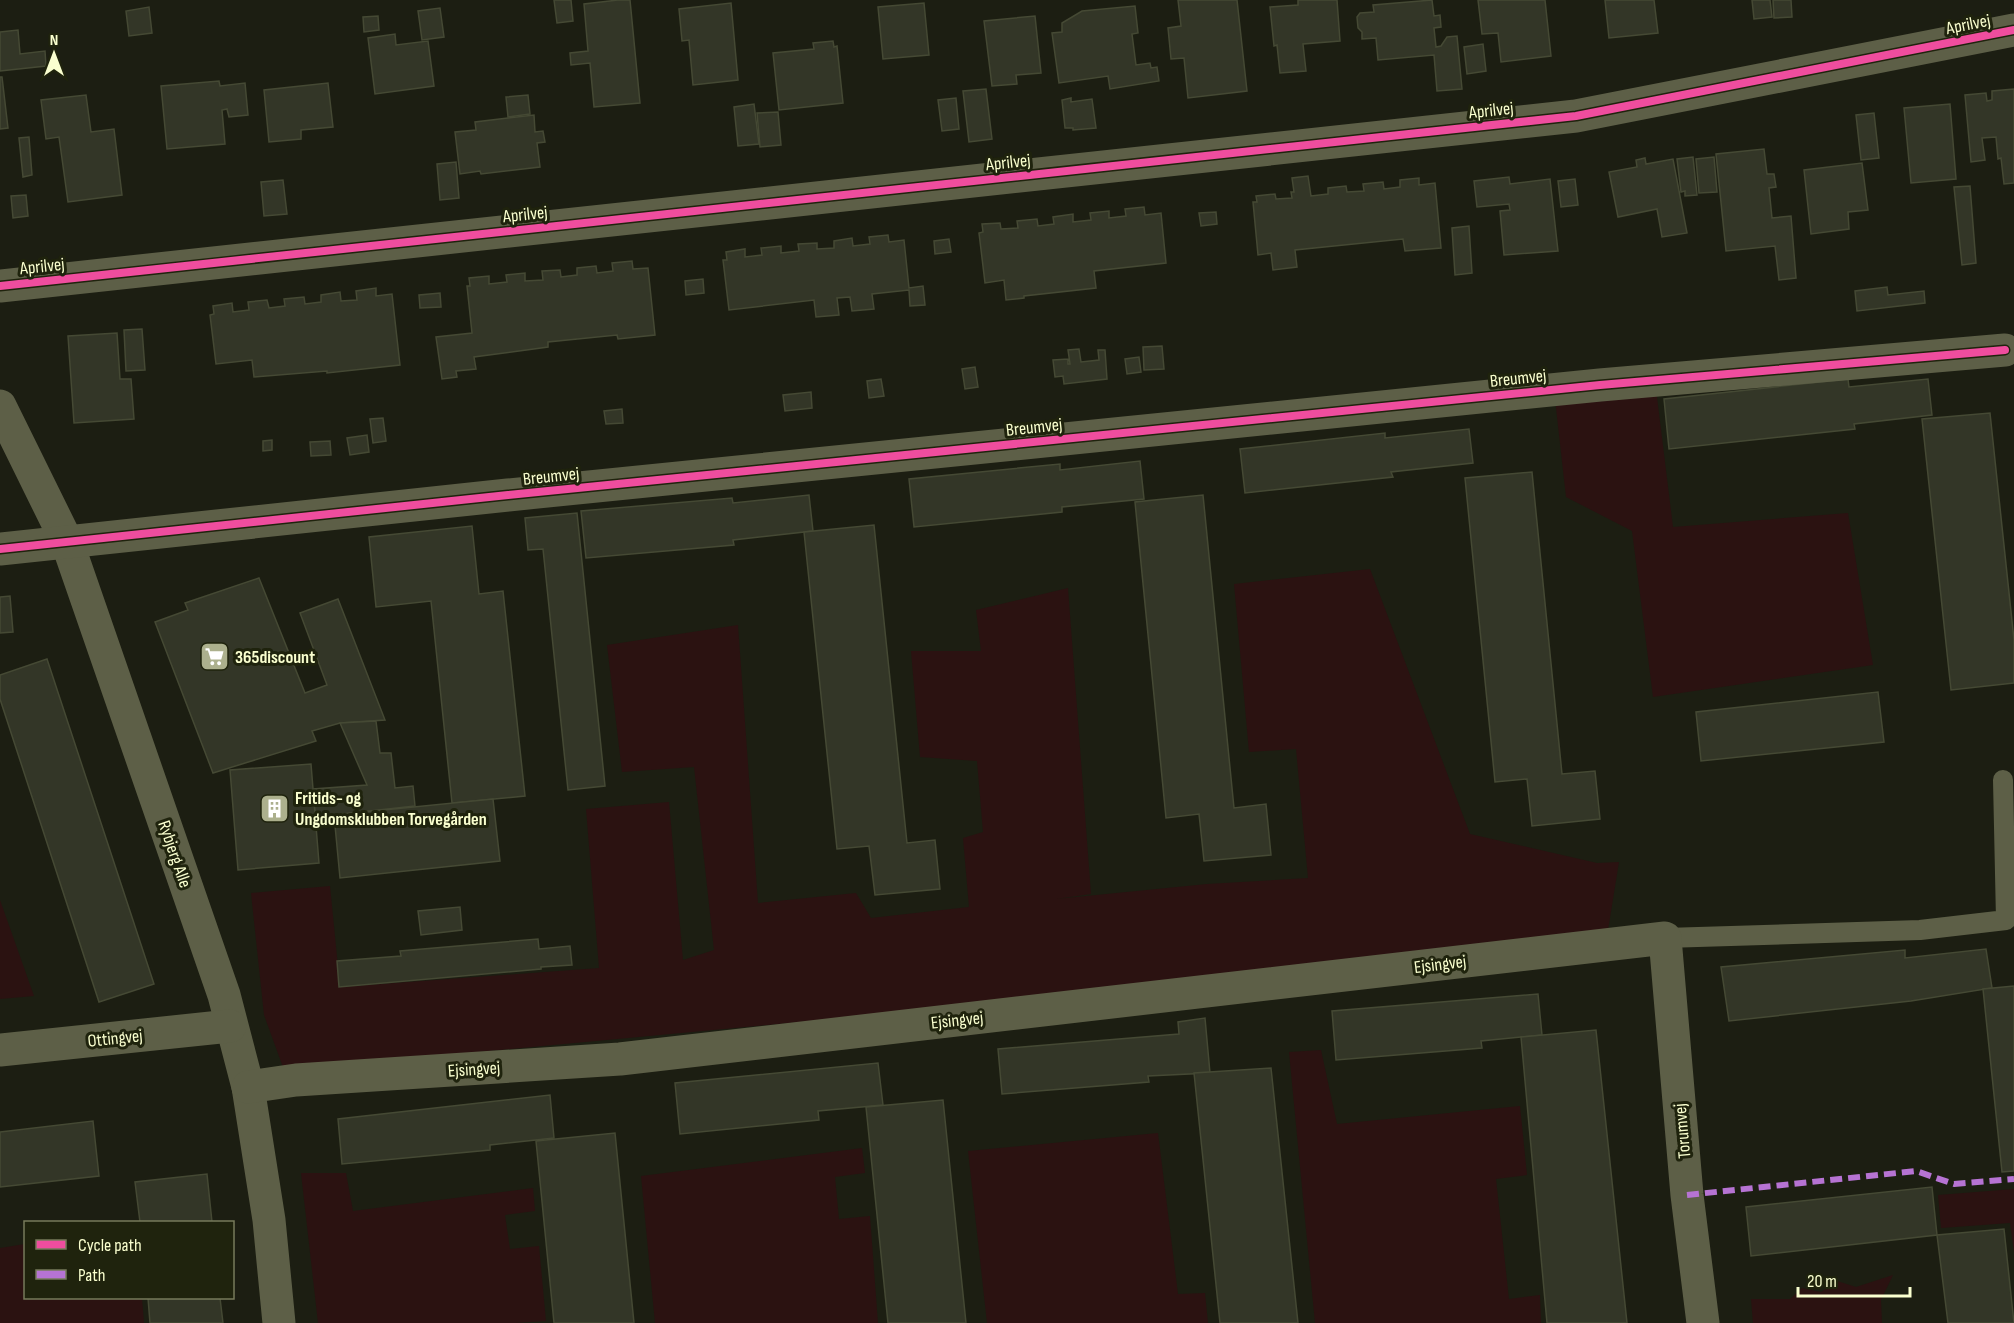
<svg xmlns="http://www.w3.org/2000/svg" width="2014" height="1323" font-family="'Sofia Sans Condensed',sans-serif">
	<rect width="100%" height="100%" fill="#1c1e12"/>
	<g fill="#2b1211">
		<polygon points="1656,389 1673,527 1848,513 1873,665 1653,697 1632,531 1566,497 1555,399"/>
		<polygon points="1370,569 1470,834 1597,863 1619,862 1608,930 1101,994 284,1070 264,1015 251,893 330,886 340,987 599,968 586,809 669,802 683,960 714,950 694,767 622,772 607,645 738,625 758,903 856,893 871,918 969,907 963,838 983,832 977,761 920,757 911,651 981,651 976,610 1068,588 1091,894 1056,899 1207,884 1308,878 1296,749 1249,752 1234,584"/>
		<polygon points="0,900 34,996 0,999"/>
		<polygon points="1321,1050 1337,1124 1520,1106 1527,1175 1496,1179 1509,1299 1540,1295 1541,1323 1315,1323 1289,1052"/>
		<polygon points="1158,1133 1178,1294 1205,1293 1208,1323 987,1323 968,1151"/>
		<polygon points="862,1148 865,1173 835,1177 839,1219 870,1216 878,1323 655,1323 641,1176"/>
		<polygon points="301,1173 346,1173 353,1211 533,1188 535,1211 505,1215 510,1249 539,1246 546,1321 516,1323 318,1323"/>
		<polygon points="2014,1189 2014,1253 2010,1223 1941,1228 1938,1195"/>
		<polygon points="25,1244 26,1298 142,1298 144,1323 0,1323 0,1248"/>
		<polygon points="1893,1275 1881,1300 1882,1323 1753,1323 1751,1299 1790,1299 1802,1288 1821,1292 1837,1281 1856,1287"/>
	</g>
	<g fill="#333627" stroke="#454934" stroke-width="1.5">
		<polygon points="554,0 571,0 573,21 557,23"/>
		<polygon points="618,0 630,0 640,103 594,107 590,63 571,65 570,53 588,51 584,4"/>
		<polygon points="1178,0 1237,0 1247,91 1188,98 1184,58 1171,59 1168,28 1181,26"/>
		<polygon points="1298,0 1337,0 1340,41 1303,44 1306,71 1280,73 1277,45 1274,46 1270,7 1298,5"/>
		<polygon points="1432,0 1434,16 1440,15 1441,27 1434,28 1436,47 1441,46 1447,37 1457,36 1462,89 1437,91 1434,55 1378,60 1376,38 1362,39 1362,32 1358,28 1357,17 1360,13 1374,12 1373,5"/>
		<polygon points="1478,0 1545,0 1551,56 1501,62 1498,33 1482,34"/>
		<polygon points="1605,0 1654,0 1658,33 1609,38"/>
		<polygon points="1752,0 1770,0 1772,17 1754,19"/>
		<polygon points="1773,0 1791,0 1792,17 1774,18"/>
		<polygon points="731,3 738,80 693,85 689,40 682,41 679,9"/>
		<polygon points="924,3 929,55 883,59 878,7"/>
		<polygon points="1135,6 1138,33 1132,34 1136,65 1150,63 1151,68 1157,67 1159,81 1110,89 1108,76 1059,83 1052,33 1062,32 1062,23 1082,11"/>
		<polygon points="149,7 152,33 129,36 126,11"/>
		<polygon points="440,8 444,37 422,40 418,11"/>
		<polygon points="378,16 379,30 364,32 363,17"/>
		<polygon points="1035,16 1041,73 1016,75 1017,84 992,86 984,21"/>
		<polygon points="18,30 20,54 45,51 46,66 0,71 0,32"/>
		<polygon points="395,34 396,45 428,41 434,86 375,94 368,38"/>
		<polygon points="833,41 834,47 837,46 843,103 779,110 773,53 814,49 813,43"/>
		<polygon points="1483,44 1486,71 1467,74 1464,47"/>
		<polygon points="0,77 2,77 8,128 0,129"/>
		<polygon points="219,81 220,86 245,83 248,115 229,117 227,109 222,110 225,144 167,149 161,86"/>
		<polygon points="328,83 333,127 301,130 301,139 269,142 264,90"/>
		<polygon points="986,89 992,139 969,142 963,91"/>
		<polygon points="2014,89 2014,183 2004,184 2001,158 1998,159 1996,137 1982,138 1985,160 1971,162 1965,95 1986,93 1987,101 1992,100 1992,91"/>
		<polygon points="86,95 91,132 114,129 122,195 68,202 59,137 46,139 41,100"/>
		<polygon points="528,95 530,114 508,117 506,97"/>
		<polygon points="956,98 959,129 942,131 938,100"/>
		<polygon points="1071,98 1071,102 1092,99 1096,128 1073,130 1073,128 1065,128 1062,100"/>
		<polygon points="754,104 759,144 738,146 734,107"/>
		<polygon points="1950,104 1956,179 1911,183 1904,108"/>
		<polygon points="778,112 781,145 760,147 757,113"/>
		<polygon points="1874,113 1879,158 1861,160 1856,115"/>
		<polygon points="534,115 535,132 543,131 545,142 537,143 540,167 481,174 480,171 460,174 455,132 476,130 475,122"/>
		<polygon points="29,137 32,175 23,177 19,138"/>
		<polygon points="1764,149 1767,174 1774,174 1776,187 1769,188 1772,218 1791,216 1796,278 1779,280 1775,246 1726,251 1716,154"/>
		<polygon points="1693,157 1697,195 1685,196 1685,191 1681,192 1677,159"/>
		<polygon points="1714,157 1717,192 1699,193 1696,159"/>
		<polygon points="1645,158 1646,164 1673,159 1687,233 1662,237 1657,209 1618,217 1609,172 1637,167 1636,160"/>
		<polygon points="456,162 459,198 440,200 437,164"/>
		<polygon points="1862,163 1868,210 1848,212 1849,229 1811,234 1804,170"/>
		<polygon points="1308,176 1311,196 1328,194 1328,188 1346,186 1347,192 1364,191 1363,184 1383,182 1384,189 1400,187 1400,180 1419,178 1419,185 1435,183 1441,248 1405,251 1403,239 1295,250 1297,267 1273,270 1271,253 1258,255 1253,202 1257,202 1256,196 1275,194 1276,199 1292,198 1291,192 1294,192 1292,178"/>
		<polygon points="1509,177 1510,184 1550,179 1558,251 1504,255 1500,211 1510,210 1509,204 1477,207 1474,181"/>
		<polygon points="1575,179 1578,205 1561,207 1558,181"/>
		<polygon points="283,180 287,214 264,216 261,182"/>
		<polygon points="1970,186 1976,263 1962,265 1954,187"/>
		<polygon points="26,195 28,216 13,218 11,196"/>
		<polygon points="1144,207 1145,215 1161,213 1166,263 1094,271 1096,288 1024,296 1024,298 1006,300 1004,280 985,283 979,233 983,232 982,224 1000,223 1001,229 1018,228 1017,221 1037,219 1038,226 1054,224 1053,217 1073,214 1073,222 1091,220 1090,213 1109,211 1109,218 1126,216 1125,209"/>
		<polygon points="1216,212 1217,224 1201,226 1199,213"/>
		<polygon points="1469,226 1472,273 1455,275 1452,228"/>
		<polygon points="888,235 889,242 904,240 909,288 923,286 925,305 910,306 909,290 872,294 874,309 852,311 850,297 837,298 839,315 816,317 814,300 729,310 723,260 727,260 726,252 745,249 745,257 762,255 761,248 781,246 781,253 799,251 798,244 817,243 817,249 834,248 834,241 852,238 853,246 870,244 869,237"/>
		<polygon points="949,239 951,252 935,254 934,241"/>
		<polygon points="632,261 633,269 648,268 655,335 618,339 617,335 548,342 548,347 474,357 476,369 456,371 457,377 442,379 436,337 472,333 467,286 470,286 469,278 489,276 489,284 507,282 506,275 525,273 525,281 543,280 542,271 560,270 561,277 577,275 577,268 596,266 597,273 613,271 612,263"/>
		<polygon points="703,279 704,293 686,295 685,281"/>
		<polygon points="1887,287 1888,295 1924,291 1925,303 1857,311 1855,291"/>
		<polygon points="376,288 376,296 392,294 400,365 327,373 327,371 254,377 252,360 216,364 210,315 214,314 213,306 232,303 233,312 249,310 248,302 267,300 269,308 285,306 284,299 304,297 305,304 321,302 321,295 340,292 341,301 357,300 356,291"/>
		<polygon points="440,293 441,307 420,308 419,295"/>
		<polygon points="142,329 145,370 126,371 124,330"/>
		<polygon points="117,333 120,379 131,379 134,419 74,423 68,336"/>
		<polygon points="1162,346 1164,369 1144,370 1143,347"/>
		<polygon points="1079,349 1081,362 1099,360 1098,350 1105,350 1107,379 1064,384 1063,376 1055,377 1053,360 1068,359 1068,364 1070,364 1068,350"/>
		<polygon points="1139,357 1141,372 1127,374 1125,359"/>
		<polygon points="975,367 978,387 965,389 962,369"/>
		<polygon points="881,379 884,396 869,398 867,381"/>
		<polygon points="1848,379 1849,387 1928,379 1932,415 1854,424 1855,429 1669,449 1664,399"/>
		<polygon points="811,392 812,408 785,411 783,395"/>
		<polygon points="622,409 623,423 606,424 604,411"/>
		<polygon points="1990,413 2014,640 2014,683 1951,690 1922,419"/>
		<polygon points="383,418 386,441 373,443 370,419"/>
		<polygon points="1469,429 1473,463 1391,472 1393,477 1245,493 1240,449 1385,433 1385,438"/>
		<polygon points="367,435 369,452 350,455 347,438"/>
		<polygon points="272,440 272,450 263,451 263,441"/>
		<polygon points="330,441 331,455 311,456 310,442"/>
		<polygon points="1140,461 1144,499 1062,507 1062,512 914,527 909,479 1060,464 1060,470"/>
		<polygon points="1532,472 1562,774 1595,771 1600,819 1532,826 1527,779 1495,782 1465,478"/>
		<polygon points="809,495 813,531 733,540 734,545 586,558 581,511 732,498 733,503"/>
		<polygon points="1203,495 1234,808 1266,804 1271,855 1204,861 1199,814 1166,818 1135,502"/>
		<polygon points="577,513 605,786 568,790 543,549 528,550 525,518"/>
		<polygon points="874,525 907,843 935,840 940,889 875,895 869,846 837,849 804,532"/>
		<polygon points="472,526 479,594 503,591 525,796 452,803 431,601 376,607 369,537"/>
		<polygon points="259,578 305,693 327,685 300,613 338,599 385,720 340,723 312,731 316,741 213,773 155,622 188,610 185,603"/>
		<polygon points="10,596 13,632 0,633 0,597"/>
		<polygon points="47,659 154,984 99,1002 0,699 0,675"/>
		<polygon points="1878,692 1884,742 1701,761 1696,712"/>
		<polygon points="376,721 380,753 391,753 395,788 413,786 415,806 334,815 335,826 316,827 313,789 367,785 340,723"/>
		<polygon points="311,764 319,863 238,870 230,770"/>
		<polygon points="493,799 500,861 340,878 334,815"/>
		<polygon points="460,907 462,930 421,935 418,911"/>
		<polygon points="538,939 539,949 570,946 572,965 541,967 541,969 339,987 337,961 401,956 400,951"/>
		<polygon points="1986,949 1992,988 1911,1001 1729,1021 1721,967 1905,950 1905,958"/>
		<polygon points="2014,986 2014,1171 2002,1172 1983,989"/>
		<polygon points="1538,994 1542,1035 1481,1041 1482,1048 1336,1060 1332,1011"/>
		<polygon points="1205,1018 1210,1073 1148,1076 1149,1082 1002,1094 998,1049 1179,1034 1178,1022"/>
		<polygon points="1596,1030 1627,1323 1547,1323 1521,1037"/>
		<polygon points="878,1063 883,1105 818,1111 819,1120 680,1134 675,1083"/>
		<polygon points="1271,1068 1298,1323 1220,1323 1194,1073"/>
		<polygon points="550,1095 554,1138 490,1145 490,1150 342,1164 338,1119"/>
		<polygon points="943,1100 966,1323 888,1323 866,1107"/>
		<polygon points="93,1121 99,1176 0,1187 0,1132"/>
		<polygon points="615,1133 634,1323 554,1323 536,1141"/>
		<polygon points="207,1174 212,1222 140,1222 135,1182"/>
		<polygon points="1932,1187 1937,1235 1751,1256 1746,1207"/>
		<polygon points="2004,1229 2014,1323 1948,1323 1937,1235"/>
		<polygon points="148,1298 220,1298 223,1323 150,1323"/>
	</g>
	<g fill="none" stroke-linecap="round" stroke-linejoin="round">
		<polyline stroke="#5d5f47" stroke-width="20" points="1665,938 1920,930 2006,920 2003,780"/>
		<g stroke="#5d5f47" stroke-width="33">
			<polyline points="0,286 1576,116 2014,30"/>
			<polyline points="0,406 67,542 224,995 248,1087 269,1220 279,1323"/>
			<polyline points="0,549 508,495 1600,385 2005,350"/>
			<polyline points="0,1050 230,1026"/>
			<polyline points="248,1087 296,1080 620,1059 1665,938 1687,1195 1703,1323"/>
		</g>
		<polyline stroke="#b673d3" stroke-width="6" stroke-dasharray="12 6" stroke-linecap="butt" points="1687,1195 1916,1171 1954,1184 2014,1179"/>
		<defs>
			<g id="cycleway">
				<polyline points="0,286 1576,116 2014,30"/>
				<polyline points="0,549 508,495 1600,385 2005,350"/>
			</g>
		</defs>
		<use href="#cycleway" stroke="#1f230d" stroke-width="11"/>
		<use href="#cycleway" stroke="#ef4d9e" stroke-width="8"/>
	</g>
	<defs>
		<symbol id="supermarket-square" viewBox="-11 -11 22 22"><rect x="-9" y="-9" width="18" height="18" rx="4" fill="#acb08d" stroke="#1f230d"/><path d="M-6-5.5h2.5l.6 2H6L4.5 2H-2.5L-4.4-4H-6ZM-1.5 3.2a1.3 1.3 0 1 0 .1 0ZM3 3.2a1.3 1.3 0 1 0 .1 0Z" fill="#fff"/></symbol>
		<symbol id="building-square" viewBox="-11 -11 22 22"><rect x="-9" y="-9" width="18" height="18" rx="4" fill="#acb08d" stroke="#1f230d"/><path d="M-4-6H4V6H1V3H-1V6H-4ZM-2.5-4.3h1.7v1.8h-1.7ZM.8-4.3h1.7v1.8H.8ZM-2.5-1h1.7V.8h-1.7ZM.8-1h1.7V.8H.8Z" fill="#fff"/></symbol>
	</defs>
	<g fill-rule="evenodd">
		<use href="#supermarket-square" x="198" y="640" width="33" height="33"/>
		<use href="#building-square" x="258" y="792" width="33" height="33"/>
	</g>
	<g text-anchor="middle" stroke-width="6" stroke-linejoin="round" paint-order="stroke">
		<g font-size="18" fill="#faffcf" stroke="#1f230d">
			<text transform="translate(1968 24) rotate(-11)" y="6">Aprilvej</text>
			<text transform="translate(1491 110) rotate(-6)" y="6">Aprilvej</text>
			<text transform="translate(1008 162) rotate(-6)" y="6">Aprilvej</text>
			<text transform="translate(525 214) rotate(-6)" y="6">Aprilvej</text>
			<text transform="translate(42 266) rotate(-6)" y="6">Aprilvej</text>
			<text transform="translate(1518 378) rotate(-6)" y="6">Breumvej</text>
			<text transform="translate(1034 427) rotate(-6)" y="6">Breumvej</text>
			<text transform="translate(551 476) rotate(-6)" y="6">Breumvej</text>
			<text transform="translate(175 854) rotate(71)" y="6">Rybjerg Alle</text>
			<text transform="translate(1440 964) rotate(-7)" y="6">Ejsingvej</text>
			<text transform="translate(957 1020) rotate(-6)" y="6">Ejsingvej</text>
			<text transform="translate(115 1038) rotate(-6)" y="6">Ottingvej</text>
			<text transform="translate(474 1069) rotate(-4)" y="6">Ejsingvej</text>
			<text transform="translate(1682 1131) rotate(-95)" y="6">Torumvej</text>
		</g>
		<g font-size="18" font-weight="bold" fill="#faffcf" stroke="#1f230d" text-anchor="start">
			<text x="235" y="663">365discount</text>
			<text x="295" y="804">Fritids- og<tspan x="295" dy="21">Ungdomsklubben Torvegården</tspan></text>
		</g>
	</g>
	<rect x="24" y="1221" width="210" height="78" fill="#1f230d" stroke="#777b5b" stroke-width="1.5"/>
	<rect x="36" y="1240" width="30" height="9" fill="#ef4d9e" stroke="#777b5b" stroke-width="1.5"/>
	<text x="78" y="1251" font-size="18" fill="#faffcf">Cycle path</text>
	<rect x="36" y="1270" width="30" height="9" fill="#b673d3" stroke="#777b5b" stroke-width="1.5"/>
	<text x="78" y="1281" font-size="18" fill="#faffcf">Path</text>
	<g transform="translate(54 54)" stroke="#1f230d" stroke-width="4.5" paint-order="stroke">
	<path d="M0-4.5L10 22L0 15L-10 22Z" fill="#faffcf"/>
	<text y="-9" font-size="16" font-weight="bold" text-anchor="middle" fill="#faffcf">N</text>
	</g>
	<path d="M1798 1287v9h112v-9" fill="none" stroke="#faffcf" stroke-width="3"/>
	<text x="1807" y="1287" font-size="18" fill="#faffcf" stroke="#1f230d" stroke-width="4.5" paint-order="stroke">20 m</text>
</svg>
